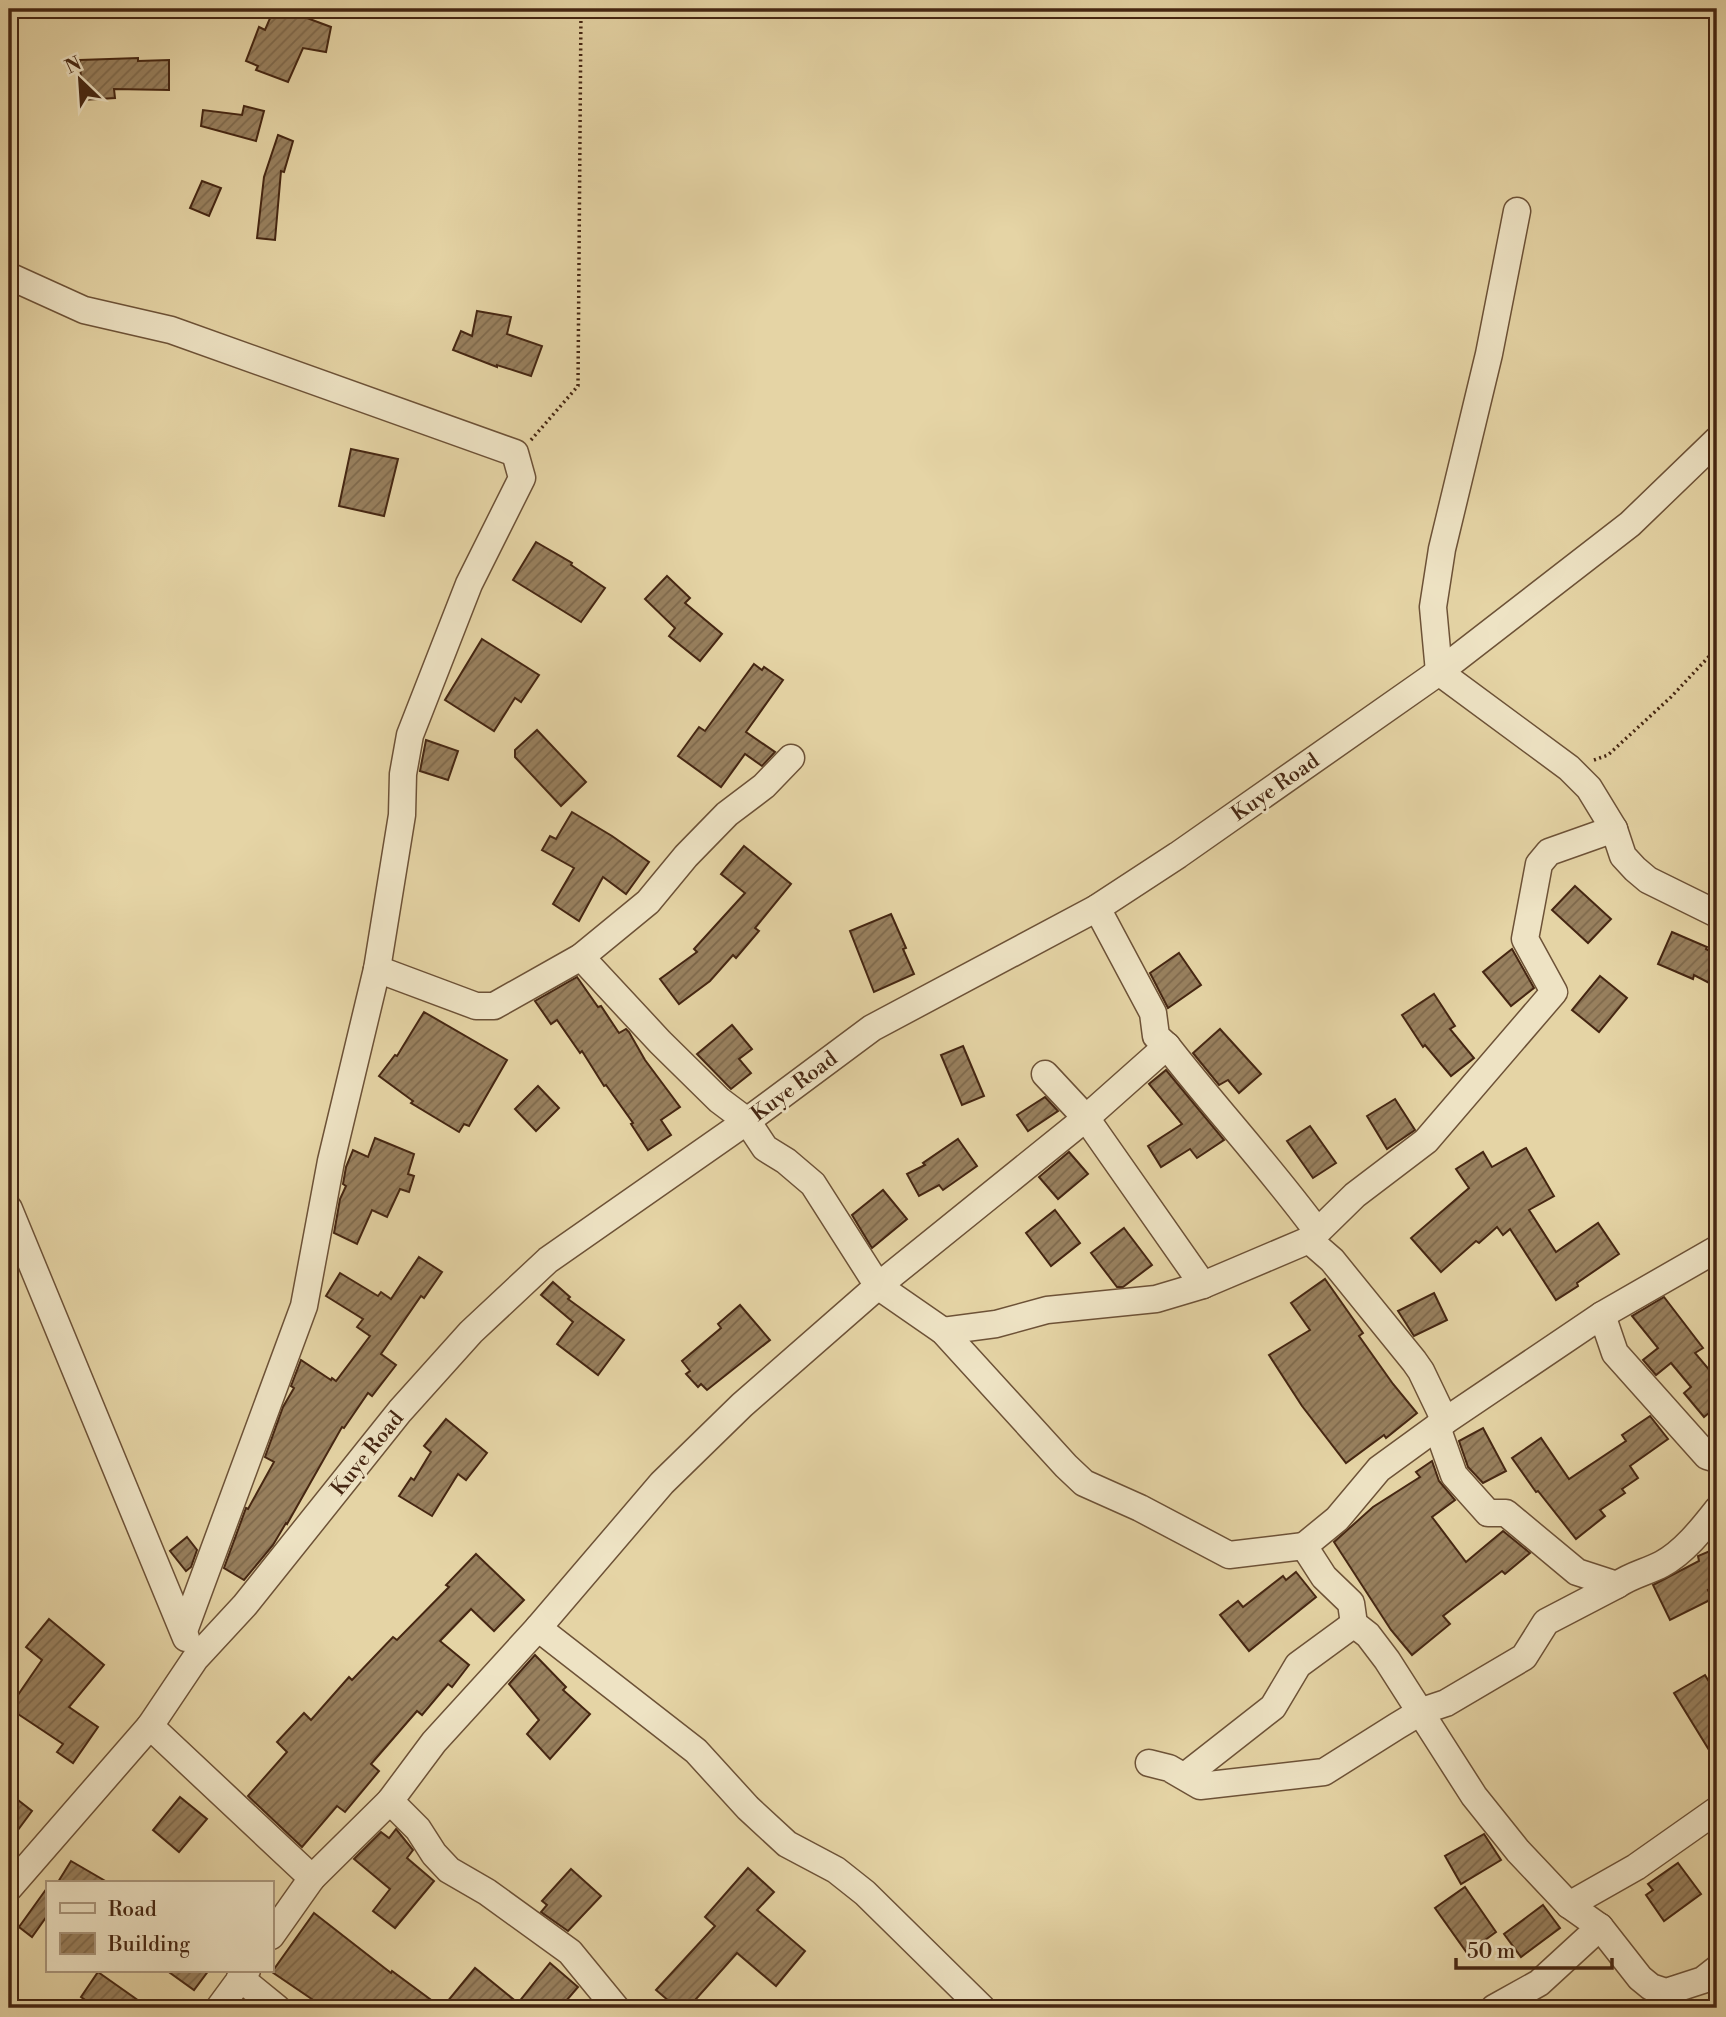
<svg xmlns="http://www.w3.org/2000/svg" width="1726" height="2017" font-family="'Libre Bodoni',serif">
	<defs>
		<pattern id="building-hatch" width="6" height="6" patternUnits="userSpaceOnUse" patternTransform="scale(1.75)"><rect width="6" height="6" fill="#98805e"/><path d="M-1 1l2-2M0 6l6-6M5 7l2-2" fill="none" stroke="#7e694c"/></pattern>
	</defs>
	<rect width="100%" height="100%" fill="#e5d4a5"/>
	<filter id="stains"><feTurbulence type="fractalNoise" baseFrequency=".00286" numOctaves="4"/><feColorMatrix values="0 0 0 0 .2 0 0 0 0 .09 0 0 0 0 .02 0 0 0 .5 -.17"/></filter>
	<radialGradient id="worn" r=".72"><stop offset=".6" stop-color="#630" stop-opacity="0"/><stop offset="1" stop-color="#630" stop-opacity=".3"/></radialGradient>
	<g fill="url(#building-hatch)" stroke="#452612" stroke-width="2">
		<polygon points="274,9 290,15 291,12 331,27 326,52 303,48 288,82 256,70 258,66 246,61 259,27 265,30"/>
		<polygon points="138,58 138,61 169,60 169,90 114,89 115,98 82,100 80,60"/>
		<polygon points="244,106 264,111 256,141 201,126 203,110 242,115"/>
		<polygon points="278,135 293,141 284,172 281,171 275,240 257,238 264,177"/>
		<polygon points="202,181 221,188 209,216 190,208"/>
		<polygon points="477,311 511,317 507,334 542,346 531,376 497,365 497,367 453,350 461,331 472,336"/>
		<polygon points="351,449 398,459 384,516 339,506"/>
		<polygon points="536,542 572,563 571,565 605,588 581,622 513,580"/>
		<polygon points="667,576 690,598 685,603 722,634 700,661 669,636 675,628 645,599"/>
		<polygon points="482,639 539,675 521,702 515,698 494,731 445,700"/>
		<polygon points="754,664 762,670 764,667 783,680 746,732 775,752 762,766 745,754 721,787 678,756 699,727 705,731"/>
		<polygon points="537,730 586,782 561,806 515,757 515,750"/>
		<polygon points="426,740 458,751 448,780 420,771"/>
		<polygon points="572,812 612,836 649,862 626,894 603,877 579,921 553,904 574,868 542,850 550,836 556,839"/>
		<polygon points="744,846 791,884 755,928 759,931 736,958 733,955 710,981 679,1004 660,979 697,952 694,949 745,893 721,874"/>
		<polygon points="1575,886 1611,919 1588,943 1552,910"/>
		<polygon points="891,914 906,948 903,949 914,974 874,992 850,931"/>
		<polygon points="1672,932 1707,947 1706,949 1717,955 1717,987 1694,975 1693,979 1658,964"/>
		<polygon points="1512,949 1534,988 1511,1006 1483,972"/>
		<polygon points="1179,953 1201,985 1168,1008 1150,973"/>
		<polygon points="1600,976 1627,998 1599,1032 1572,1010"/>
		<polygon points="577,977 598,1007 601,1006 619,1033 626,1029 629,1032 645,1060 680,1107 661,1120 671,1135 648,1150 631,1124 633,1123 606,1085 604,1086 582,1051 580,1053 557,1020 551,1024 535,1001"/>
		<polygon points="1434,994 1455,1026 1450,1029 1474,1058 1451,1076 1425,1045 1423,1047 1402,1015"/>
		<polygon points="424,1012 507,1060 469,1126 464,1124 459,1132 411,1103 413,1101 379,1076 395,1055 397,1056"/>
		<polygon points="732,1025 752,1049 739,1059 751,1073 731,1089 697,1054"/>
		<polygon points="1220,1029 1261,1074 1239,1093 1228,1080 1219,1085 1193,1053"/>
		<polygon points="963,1046 984,1096 962,1105 941,1055"/>
		<polygon points="1166,1070 1224,1140 1197,1158 1190,1149 1161,1167 1148,1146 1182,1124 1149,1084"/>
		<polygon points="538,1086 559,1108 536,1131 515,1109"/>
		<polygon points="1045,1097 1058,1111 1028,1131 1017,1115"/>
		<polygon points="1395,1099 1415,1130 1387,1149 1367,1116"/>
		<polygon points="1310,1126 1336,1163 1313,1178 1287,1141"/>
		<polygon points="375,1138 414,1154 408,1174 414,1176 409,1192 400,1189 387,1217 372,1210 357,1244 334,1233 340,1199 346,1186 343,1184 346,1167 353,1150 368,1157"/>
		<polygon points="958,1139 977,1166 943,1190 939,1185 919,1196 907,1174 925,1165 923,1163"/>
		<polygon points="1526,1148 1554,1196 1529,1210 1556,1252 1598,1223 1619,1254 1577,1283 1578,1286 1556,1300 1510,1229 1503,1235 1497,1227 1479,1243 1476,1241 1441,1272 1411,1238 1469,1188 1456,1169 1483,1152 1492,1167"/>
		<polygon points="1069,1152 1088,1174 1058,1199 1039,1177"/>
		<polygon points="883,1190 907,1219 872,1248 852,1215"/>
		<polygon points="1055,1210 1080,1243 1051,1266 1026,1233"/>
		<polygon points="1124,1228 1152,1265 1123,1287 1117,1287 1091,1253"/>
		<polygon points="419,1257 442,1272 424,1298 421,1296 381,1354 396,1365 372,1396 368,1393 344,1428 342,1427 287,1524 286,1523 273,1545 244,1580 224,1568 246,1508 248,1509 274,1462 265,1457 283,1407 294,1388 291,1386 301,1360 331,1380 332,1378 336,1381 370,1336 357,1327 363,1319 326,1296 340,1273 378,1296 381,1292 391,1299"/>
		<polygon points="1325,1279 1363,1333 1359,1336 1393,1384 1417,1413 1386,1438 1384,1435 1346,1463 1302,1406 1269,1355 1310,1330 1291,1303"/>
		<polygon points="553,1282 570,1297 568,1299 624,1340 598,1375 557,1344 573,1322 541,1295"/>
		<polygon points="1434,1293 1447,1320 1414,1336 1398,1311"/>
		<polygon points="1664,1297 1703,1348 1695,1353 1717,1379 1717,1406 1704,1417 1684,1393 1691,1387 1671,1363 1656,1375 1643,1360 1658,1348 1632,1316"/>
		<polygon points="740,1305 770,1340 707,1390 701,1384 698,1387 686,1374 690,1371 682,1361 721,1328 718,1324"/>
		<polygon points="1650,1416 1668,1439 1630,1466 1638,1478 1622,1489 1625,1493 1600,1510 1605,1516 1576,1539 1538,1491 1536,1492 1512,1458 1541,1438 1569,1479 1626,1441 1622,1435"/>
		<polygon points="446,1419 487,1453 466,1480 458,1474 432,1516 399,1496 411,1478 414,1480 431,1452 424,1446"/>
		<polygon points="1483,1428 1506,1471 1483,1483 1468,1467 1459,1441"/>
		<polygon points="1432,1461 1439,1481 1455,1500 1432,1517 1466,1562 1503,1531 1530,1553 1505,1574 1502,1571 1443,1616 1450,1624 1412,1655 1391,1630 1334,1542 1373,1507 1420,1477 1416,1472"/>
		<polygon points="187,1537 197,1550 191,1567 186,1571 170,1551"/>
		<polygon points="1717,1548 1717,1586 1708,1590 1712,1599 1670,1620 1653,1585 1699,1561 1698,1556"/>
		<polygon points="476,1554 524,1600 494,1631 471,1609 440,1641 469,1665 452,1687 448,1684 422,1715 417,1711 371,1764 379,1771 345,1812 337,1806 302,1847 248,1796 287,1752 277,1742 304,1713 311,1720 349,1677 352,1680 393,1637 397,1640 449,1587 446,1585"/>
		<polygon points="1296,1572 1316,1597 1249,1651 1220,1615 1238,1601 1243,1607 1283,1576 1286,1580"/>
		<polygon points="49,1619 104,1665 69,1707 98,1727 73,1763 57,1752 63,1744 9,1708 42,1660 26,1647"/>
		<polygon points="535,1655 566,1687 563,1690 590,1714 550,1759 527,1734 539,1720 509,1684"/>
		<polygon points="1705,1675 1717,1695 1717,1763 1674,1693"/>
		<polygon points="9,1793 32,1811 9,1842"/>
		<polygon points="180,1797 207,1819 179,1852 153,1830"/>
		<polygon points="396,1829 413,1850 407,1858 434,1881 395,1928 373,1911 390,1889 354,1859 381,1832 389,1838"/>
		<polygon points="1484,1834 1501,1860 1461,1884 1445,1856"/>
		<polygon points="71,1861 107,1882 58,1882"/>
		<polygon points="1678,1863 1701,1894 1664,1921 1646,1895 1653,1890 1648,1884"/>
		<polygon points="748,1868 774,1892 757,1910 805,1951 776,1986 737,1953 688,2008 677,2008 656,1990 715,1926 705,1917"/>
		<polygon points="571,1869 601,1896 568,1931 541,1912 547,1905 542,1901"/>
		<polygon points="1465,1887 1496,1932 1467,1953 1435,1908"/>
		<polygon points="47,1888 47,1916 32,1937 19,1927"/>
		<polygon points="1543,1905 1560,1928 1521,1957 1504,1934"/>
		<polygon points="314,1913 391,1973 392,1971 442,2008 325,2008 272,1972"/>
		<polygon points="550,1963 578,1987 560,2008 442,2008 475,1968 518,2003"/>
		<polygon points="166,1970 209,1970 194,1990"/>
		<polygon points="98,1972 149,2008 97,2008 81,1997"/>
	</g>
	<g fill="none" stroke-linecap="round" stroke-linejoin="round">
		<defs>
			<g id="minor">
				<polyline points="1517,211 1489,354 1442,549 1433,607 1439,672 1569,768 1589,788 1614,829 1623,856 1635,869 1648,880 1717,914"/>
				<polyline points="9,276 84,310 171,330 515,453 522,478 469,584 410,735 403,774 402,815 377,969 331,1161 304,1306 184,1631"/>
				<polyline points="581,957 660,1042 719,1100 747,1121 765,1148 786,1161 813,1184 878,1286 943,1331 1066,1466 1084,1483 1140,1508 1229,1555 1304,1546 1324,1577 1351,1603 1354,1624 1368,1635 1387,1660 1474,1796 1518,1851 1569,1905 1600,1927 1539,1983 1494,2008"/>
				<polyline points="377,969 476,1006 494,1006 581,957 648,902 686,856 727,814 764,786 791,758"/>
				<path d="M1167,1046C1216,1109 1270,1167 1317,1231"/>
				<polyline points="1045,1074 1086,1118 1203,1285"/>
				<polyline points="9,1209 186,1638"/>
				<polyline points="1309,1240 1332,1260 1414,1361 1421,1371 1445,1421"/>
				<polyline points="1602,1315 1717,1249"/>
				<polyline points="943,1331 996,1324 1047,1310 1156,1299 1203,1285 1309,1240 1355,1195 1426,1141 1554,992 1525,939 1539,864 1549,852 1614,829"/>
				<path d="M1437,1427L1454,1475L1488,1513H1506L1577,1572L1617,1585C1631,1575 1647,1572 1662,1564C1684,1552 1702,1529 1717,1510"/>
				<polyline points="1304,1546 1337,1519 1379,1469 1445,1421 1602,1315 1615,1353 1707,1456 1717,1459"/>
				<polyline points="538,1628 696,1751 748,1808 787,1844 836,1870 865,1893 982,2008"/>
				<polyline points="150,1726 312,1878"/>
				<polyline points="1149,1763 1169,1768 1200,1786 1324,1772 1397,1726 1422,1711 1446,1703 1524,1657 1546,1622 1617,1585"/>
				<polyline points="1185,1776 1273,1707 1298,1665 1354,1624"/>
				<polyline points="390,1801 418,1829 434,1854 449,1870 487,1892 570,1952 616,2008"/>
				<polyline points="9,1888 150,1726 195,1659 245,1605 400,1411 471,1332 548,1260 747,1121 872,1028 1097,908 1178,855 1439,672 1630,524 1717,440"/>
				<polyline points="1569,1905 1636,1867 1717,1810"/>
				<polyline points="1600,1927 1640,1978 1651,1987 1666,1992 1703,1980 1717,1969"/>
				<polyline points="271,1936 312,1878 390,1801 434,1742 538,1628 662,1483 742,1405 878,1286 1086,1118 1167,1046 1156,1036 1153,1013 1097,908"/>
				<polyline points="240,1978 277,2008"/>
				<polyline points="219,2008 247,1970"/>
			</g>
		</defs>
		<use href="#minor" stroke="#6d5237" stroke-width="29"/>
		<g stroke="#452612" stroke-width="3.5" stroke-dasharray="2 3.5" stroke-linecap="butt">
			<polyline points="531,440 578,386 581,9"/>
			<polyline points="1594,760 1608,755 1671,697 1717,648"/>
		</g>
		<use href="#minor" stroke="#eee3c4" stroke-width="26"/>
	</g>
	<g text-anchor="middle" stroke-width="6" stroke-linejoin="round" paint-order="stroke">
		<g font-size="21" fill="#452612" stroke="#eee3c4">
			<text transform="translate(1275 787) rotate(-35)" y="7">Kuye Road</text>
			<text transform="translate(794 1086) rotate(-37)" y="7">Kuye Road</text>
			<text transform="translate(367 1453) rotate(-51)" y="7">Kuye Road</text>
		</g>
	</g>
	<rect width="1726" height="2017" fill="none" stroke="#e5d4a5" stroke-width="35"/>
	<rect x="10" y="10" width="1705" height="1996" fill="none" stroke="#452612" stroke-width="3.5"/>
	<rect x="18" y="18" width="1691" height="1982" fill="none" stroke="#452612" stroke-width="2"/>
	<rect x="46" y="1881" width="228" height="91" fill="#eee3c4" stroke="#aa977d" stroke-width="2"/>
	<rect x="60" y="1903" width="35" height="10" fill="#eee3c4" stroke="#aa977d" stroke-width="2"/>
	<text x="108" y="1916" font-size="21" fill="#452612">Road</text>
	<rect x="60" y="1933" width="35" height="21" fill="url(#building-hatch)" stroke="#aa977d" stroke-width="2"/>
	<text x="108" y="1951" font-size="21" fill="#452612">Building</text>
	<g transform="translate(80 80) rotate(335)" stroke="#eee3c4" stroke-width="5" paint-order="stroke">
	<path d="M0-5L12 26L0 18L-12 26Z" fill="#452612"/>
	<text y="-10" font-size="19" font-weight="bold" text-anchor="middle" fill="#452612">N</text>
	</g>
	<path d="M1456 1958v10h156v-10" fill="none" stroke="#452612" stroke-width="3.5"/>
	<text x="1467" y="1958" font-size="21" fill="#452612" stroke="#eee3c4" stroke-width="5" paint-order="stroke">50 m</text>
	<rect width="100%" height="100%" filter="url(#stains)"/>
	<rect width="100%" height="100%" fill="url(#worn)"/>
</svg>
